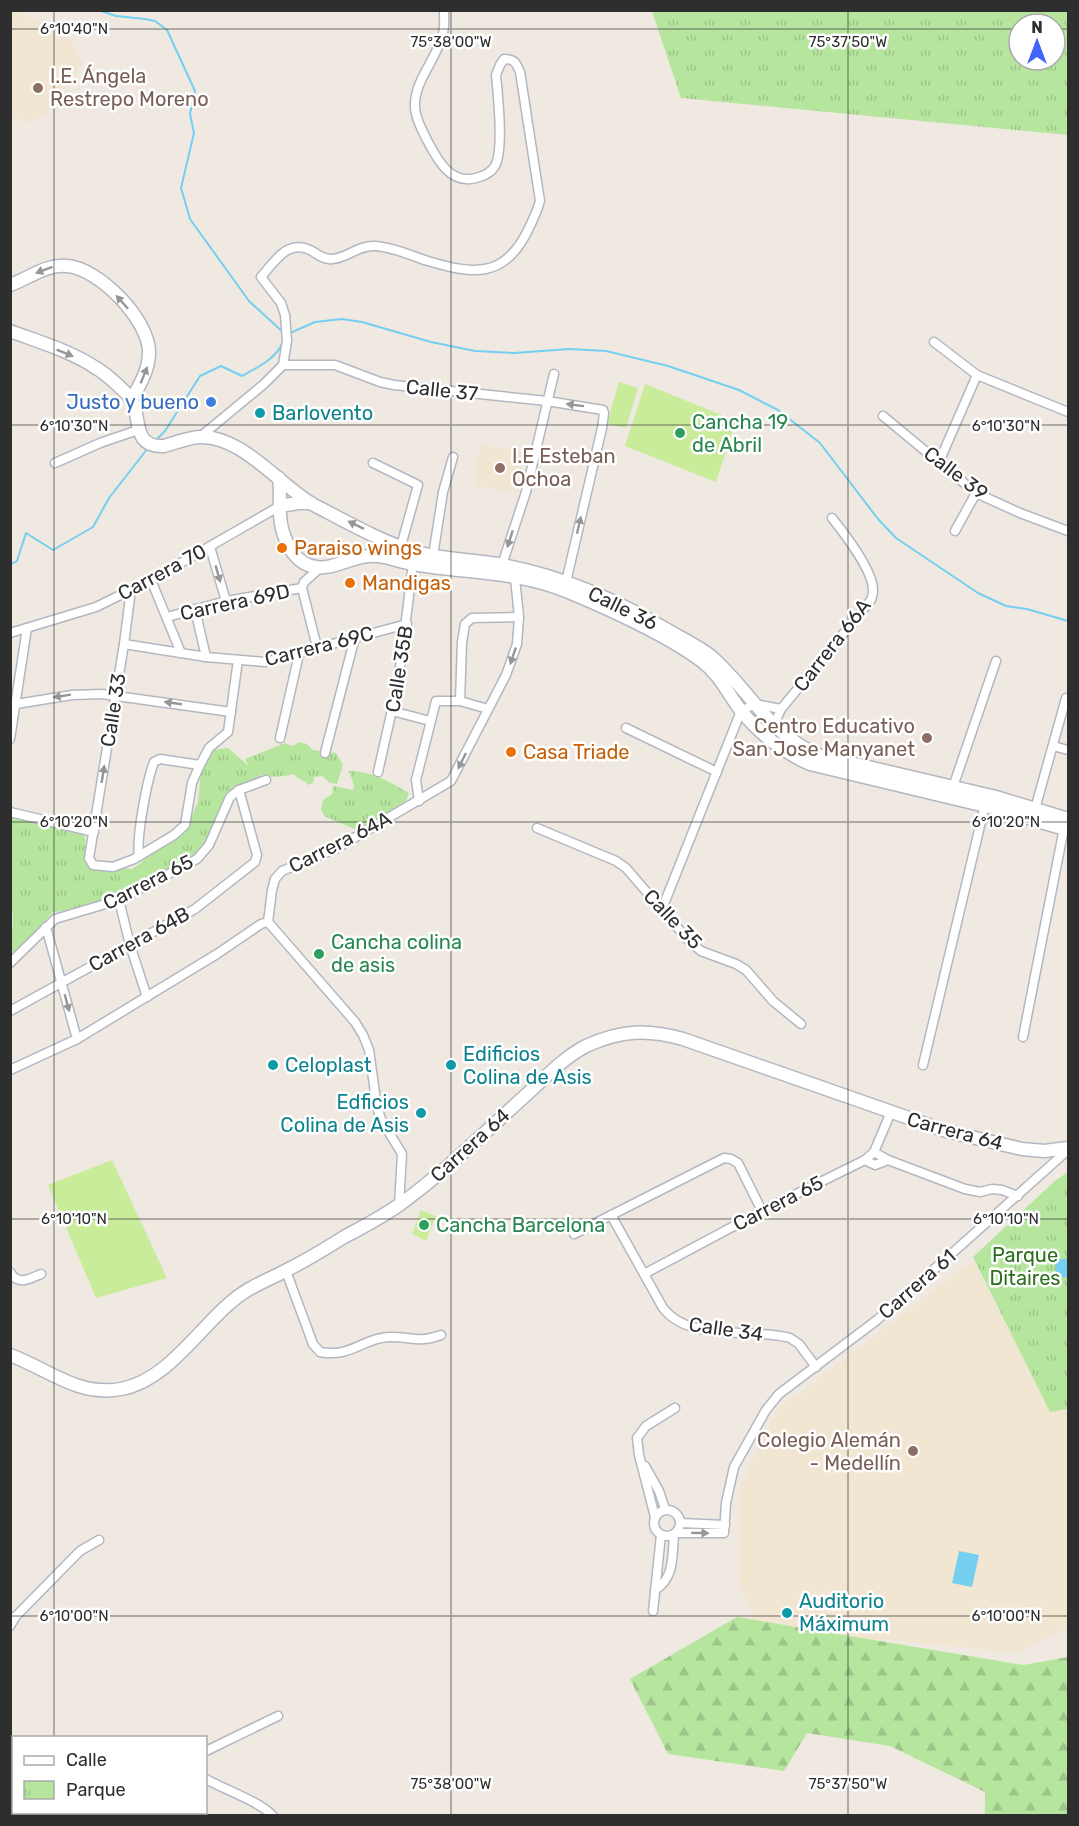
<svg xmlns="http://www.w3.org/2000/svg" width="1079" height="1826" font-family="Rubik,sans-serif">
	<defs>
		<pattern id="forest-firs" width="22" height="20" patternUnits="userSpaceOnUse" patternTransform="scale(1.5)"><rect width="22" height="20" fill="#b6e59e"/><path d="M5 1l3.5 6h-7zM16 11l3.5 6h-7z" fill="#9dc588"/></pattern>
		<pattern id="park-tufts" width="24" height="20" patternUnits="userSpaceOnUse" patternTransform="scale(1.5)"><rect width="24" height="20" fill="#b6e59e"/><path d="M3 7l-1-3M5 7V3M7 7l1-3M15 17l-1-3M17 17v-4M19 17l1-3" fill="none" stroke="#9dc588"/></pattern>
	</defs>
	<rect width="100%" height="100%" fill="#efe9e1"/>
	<g fill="#f0e6d1">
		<polygon points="11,10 20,11 72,41 83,63 45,115 26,123 11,112"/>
		<polygon points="480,445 526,451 517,493 474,486"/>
		<polygon points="974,1261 1050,1412 1068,1409 1068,1630 1059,1632 1017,1653 880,1639 774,1667 740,1587 739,1491 777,1408 802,1392 962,1268"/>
	</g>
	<polygon fill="url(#forest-firs)" points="737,1617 1023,1665 1068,1657 1068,1815 985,1815 985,1792 890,1746 807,1733 784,1771 668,1754 630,1679"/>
	<g fill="url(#park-tufts)" fill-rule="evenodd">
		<path d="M652,11H1068V135L681,98ZM1019,24H1055V60H1019Z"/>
		<path d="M299,742L307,744L313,750L336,753L343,765L337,784L330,783L322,776L314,777L313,783L308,785L306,782L296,777L294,774C284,777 269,778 260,774L264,778L227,795L222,802L217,823L197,858L117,896L66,911L53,912L24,944L11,953C10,935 16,920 10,902L11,814L84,831L87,859L93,866L132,869L141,863L155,848L187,826L198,802L201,771L213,750L228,748L249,766L245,759L285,743C290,746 294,747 299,742Z"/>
		<path d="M349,771C372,771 390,782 409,793L406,801L359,831L324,816L321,809L323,800L332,794L333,786L353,790L354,785Z"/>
		<polygon points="1068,1172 1068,1409 1050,1412 973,1257 1056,1180"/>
	</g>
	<g fill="#c9ec9a">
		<polygon points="619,382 638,388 626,428 607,424"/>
		<polygon points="645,384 736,421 716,482 625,446"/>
		<polygon points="112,1160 167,1278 96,1298 48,1185"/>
		<polygon points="421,1210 436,1216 426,1241 412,1234"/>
	</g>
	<g fill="#75cff0">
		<polygon points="1055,1259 1068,1259 1068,1277 1056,1277"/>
		<polygon points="959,1551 979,1555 972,1587 952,1583"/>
	</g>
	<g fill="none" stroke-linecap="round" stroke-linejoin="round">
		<g stroke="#75cff0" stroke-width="2">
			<polyline points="98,10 116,16 145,19 155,21 167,30 195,91 190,114 194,133 181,188 190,219 249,301 284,333"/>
			<polyline points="290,333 315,322 342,319 362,322 431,342 475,351 514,353 569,349 606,351 668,366 739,390 778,410 820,443 878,519 896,538 978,593 1006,606 1027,609 1068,621"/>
			<path d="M156,440L165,431L200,376L221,366L242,376C258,367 276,359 283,342"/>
			<polyline points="10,565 17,561 26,533 53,550 93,527 109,498 148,448"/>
		</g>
		<defs>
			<g id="street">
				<polyline points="934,342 977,375 1068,412"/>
				<polyline points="283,365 335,365 380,382 394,385 547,401 603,410 604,413 602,428 566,582"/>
				<polyline points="883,416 976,493 1020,513 1068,531"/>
				<path d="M200,437L264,384L283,365L287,341L285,315L281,303L261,277C275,261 288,238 312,251C318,255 325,260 332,259C348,258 358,245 375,246C394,247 411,256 428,261C474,275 505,278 528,230C533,220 537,212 540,201L520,72C516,63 515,59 504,59L500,65L496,75C498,95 504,150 495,166C491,173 484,176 476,178C450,185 437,159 427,140C423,132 418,123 416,114C409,85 437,61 443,33C445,26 444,18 444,10"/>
				<polyline points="939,462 977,375"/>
				<polyline points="55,463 100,443 138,430"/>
				<polyline points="373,463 418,485 401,546"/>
				<polyline points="955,531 976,493"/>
				<polyline points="210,547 226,601"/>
				<polyline points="433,556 443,492 453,457"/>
				<polyline points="502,565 526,492 554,374"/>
				<polyline points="151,580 181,653"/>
				<polyline points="131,589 124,644 89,858 93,865 113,867 134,859 174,835 185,825 192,783 198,769 209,748 228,732 238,660"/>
				<polyline points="195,609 206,657"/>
				<polyline points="167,617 226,601 302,588"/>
				<polyline points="10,633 96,607 151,580 280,506"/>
				<polyline points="124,644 206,657 265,662 407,624"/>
				<polyline points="317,647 302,588 304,582 320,568"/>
				<polyline points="460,701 462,642 465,624 472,618 519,617"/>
				<polyline points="10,705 72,695 102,694 231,712"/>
				<polyline points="392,711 430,721"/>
				<path d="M774,725L781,709L871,600C872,597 873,594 873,591C874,572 844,533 832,518"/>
				<polyline points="626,728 717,772"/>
				<polyline points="280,738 299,654"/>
				<polyline points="10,739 27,628"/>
				<polyline points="1053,746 1068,750"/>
				<polyline points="325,753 355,637"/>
				<polyline points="378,772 398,683 413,564"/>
				<polyline points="953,787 996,661"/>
				<polyline points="419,801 416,780 436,701 460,701 488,709"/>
				<polyline points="1035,809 1066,698"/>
				<polyline points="10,812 94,832"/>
				<polyline points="537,828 616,861 626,868 689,941 701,951 736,964 746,970 773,1001 801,1024"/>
				<path d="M139,856C136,838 147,780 154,762L160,759L200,765"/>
				<polyline points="119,900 130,945 147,997"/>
				<polyline points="662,909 741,711 755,704 781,709"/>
				<polyline points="268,922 355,1022 363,1035 369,1050 377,1107 381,1119 402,1154 399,1205"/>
				<polyline points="46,927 77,1039"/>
				<polyline points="10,963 55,919 119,900 197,859 209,845 230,797 239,790 266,780"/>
				<polyline points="10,1011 195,909 255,862 257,855 239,790"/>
				<polyline points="1023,1037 1064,828"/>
				<polyline points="923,1065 985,805"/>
				<polyline points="10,1070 77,1039 217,954 261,924 268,922 272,890 275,879 282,871 337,848 451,781 506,675 517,644 519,617 515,578"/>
				<polyline points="874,1152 888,1160 965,1189 980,1192 992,1189 1002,1190 1018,1196"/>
				<polyline points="865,1160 875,1165 888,1160"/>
				<path d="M611,1215L663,1308C690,1343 751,1327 790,1338L799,1344L816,1367"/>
				<polyline points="574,1234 724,1158 731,1159 738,1163 762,1211"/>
				<path d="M286,1271L313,1344L320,1352C351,1358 363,1338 389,1337C411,1336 416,1344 441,1335"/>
				<path d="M10,1272C18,1286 29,1279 41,1274"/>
				<polyline points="644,1274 762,1211 865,1160 874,1152 891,1112"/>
				<polyline points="645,1466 659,1491 665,1509"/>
				<circle cx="667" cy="1523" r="13"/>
				<polyline points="655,1517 639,1455 637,1438 646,1426 675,1408"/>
				<polyline points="681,1523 725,1525"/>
				<polyline points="676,1533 724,1533 726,1503 734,1467 766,1410 779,1394 877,1320 1068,1150"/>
				<path d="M655,1590C675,1578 672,1555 674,1535"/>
				<polyline points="653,1611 661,1535"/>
				<polyline points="10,1626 16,1616 80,1551 99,1540"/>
				<polyline points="206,1751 278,1716"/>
				<path d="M206,1779C225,1790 259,1801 273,1816"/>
			</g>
			<g id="secondary">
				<path d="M10,285C30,278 45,264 67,266C99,268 149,320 149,352C149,370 140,384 132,399"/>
				<path d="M10,331C39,342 71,351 96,368C108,375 118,385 128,395C144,411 128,448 164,446C175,443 187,438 199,437C241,434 281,487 314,505C345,521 378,540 412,551C441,560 472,559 502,565C561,576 617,600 669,631C683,639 700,647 712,657C751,692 770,736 821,756L996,797L1068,819"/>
				<path d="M279,478C281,490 279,502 280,515C281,534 291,560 311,566C331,572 349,557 369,556C383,554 399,562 413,564C464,573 517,571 566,591C607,608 667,635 703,662C722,677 728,695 742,712C761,735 783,752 810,764L998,809L1068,830"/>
				<polyline points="280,506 298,503 311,503"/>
				<path d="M10,1355C48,1369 78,1397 121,1389C166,1381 197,1331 230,1303C246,1288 266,1281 285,1271C305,1261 325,1249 344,1237C363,1227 382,1217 399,1205C445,1172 485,1132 526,1095C546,1077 563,1058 586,1046C621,1030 647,1029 683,1039L946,1131L1022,1149L1044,1151L1068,1148"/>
			</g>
		</defs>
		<use href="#street" stroke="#b4b7c1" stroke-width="11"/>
		<use href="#secondary" stroke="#b4b7c1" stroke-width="15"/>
		<use href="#street" stroke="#fff" stroke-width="8"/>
		<use href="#secondary" stroke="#fff" stroke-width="12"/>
	</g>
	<defs><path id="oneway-solid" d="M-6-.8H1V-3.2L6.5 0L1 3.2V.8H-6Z" transform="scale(1.5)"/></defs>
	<g fill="#969696">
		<use href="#oneway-solid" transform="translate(44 270) rotate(159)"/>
		<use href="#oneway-solid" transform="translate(122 302) rotate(-132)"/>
		<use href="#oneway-solid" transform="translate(65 353) rotate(22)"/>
		<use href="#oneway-solid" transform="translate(144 375) rotate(-68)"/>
		<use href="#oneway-solid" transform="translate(575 405) rotate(-173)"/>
		<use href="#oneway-solid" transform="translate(356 525) rotate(-154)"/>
		<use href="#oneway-solid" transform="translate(579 525) rotate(-77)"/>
		<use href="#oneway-solid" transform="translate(510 539) rotate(108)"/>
		<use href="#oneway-solid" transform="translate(218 574) rotate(74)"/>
		<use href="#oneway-solid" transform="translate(513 656) rotate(109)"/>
		<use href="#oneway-solid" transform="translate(62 696) rotate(171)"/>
		<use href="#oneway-solid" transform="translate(173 703) rotate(-172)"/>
		<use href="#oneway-solid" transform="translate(462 761) rotate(116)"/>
		<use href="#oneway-solid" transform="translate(103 774) rotate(-81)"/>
		<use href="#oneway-solid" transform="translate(67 1003) rotate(75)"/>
		<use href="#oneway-solid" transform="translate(700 1533) rotate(1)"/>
	</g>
	<path fill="none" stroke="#2e2e2e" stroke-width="1.5" stroke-opacity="0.45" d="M54,10V1738M451,10V1816M848,10V1816M10,29H1019M1055,29H1068M10,425H1068M10,822H1068M10,1219H1068M10,1616H1068M54,1812V1816"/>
	<g fill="#8d6e63" stroke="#fff" stroke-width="2">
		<circle cx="38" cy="88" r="6"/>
		<circle cx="500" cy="468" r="6"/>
		<circle cx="927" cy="738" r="6"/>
		<circle cx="913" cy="1451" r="6"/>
	</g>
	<circle fill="#3f7fe0" stroke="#fff" stroke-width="2" cx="211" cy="402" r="6"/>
	<g fill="#0f9aa8" stroke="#fff" stroke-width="2">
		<circle cx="260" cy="413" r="6"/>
		<circle cx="273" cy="1065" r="6"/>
		<circle cx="451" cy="1065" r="6"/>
		<circle cx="421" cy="1113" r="6"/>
		<circle cx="787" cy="1613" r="6"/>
	</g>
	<g fill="#2e9e5b" stroke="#fff" stroke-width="2">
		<circle cx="680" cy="433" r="6"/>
		<circle cx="319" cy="954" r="6"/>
		<circle cx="424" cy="1225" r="6"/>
	</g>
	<g fill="#e8710a" stroke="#fff" stroke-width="2">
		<circle cx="282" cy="548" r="6"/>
		<circle cx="350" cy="583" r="6"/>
		<circle cx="511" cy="752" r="6"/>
	</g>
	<g text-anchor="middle" stroke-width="5" stroke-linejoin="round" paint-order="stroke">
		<g font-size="20" fill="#785e54" stroke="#fff" text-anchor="start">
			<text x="50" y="83">I.E. Ángela<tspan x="50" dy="23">Restrepo Moreno</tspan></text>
			<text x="512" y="463">I.E Esteban<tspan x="512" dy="23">Ochoa</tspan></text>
			<text x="915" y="733" text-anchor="end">Centro Educativo<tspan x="915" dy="23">San Jose Manyanet</tspan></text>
			<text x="901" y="1447" text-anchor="end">Colegio Alemán<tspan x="901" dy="23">- Medellín</tspan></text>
		</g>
		<g font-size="20" fill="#2e2e2e" stroke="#fff">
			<text transform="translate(442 390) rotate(6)" y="7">Calle 37</text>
			<text transform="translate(956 473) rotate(37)" y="7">Calle 39</text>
			<text transform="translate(162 572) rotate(-28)" y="7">Carrera 70</text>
			<text transform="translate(235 602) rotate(-12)" y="7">Carrera 69D</text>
			<text transform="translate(623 608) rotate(26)" y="7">Calle 36</text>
			<text transform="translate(832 645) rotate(-52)" y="7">Carrera 66A</text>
			<text transform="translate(319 646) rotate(-14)" y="7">Carrera 69C</text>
			<text transform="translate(399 669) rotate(-81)" y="7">Calle 35B</text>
			<text transform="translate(113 710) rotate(-81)" y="7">Calle 33</text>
			<text transform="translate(340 842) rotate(-27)" y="7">Carrera 64A</text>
			<text transform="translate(148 882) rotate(-27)" y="7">Carrera 65</text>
			<text transform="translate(673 919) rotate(46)" y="7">Calle 35</text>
			<text transform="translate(139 939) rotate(-29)" y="7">Carrera 64B</text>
			<text transform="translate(955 1131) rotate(15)" y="7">Carrera 64</text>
			<text transform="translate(470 1145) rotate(-42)" y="7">Carrera 64</text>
			<text transform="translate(778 1203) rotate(-27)" y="7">Carrera 65</text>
			<text transform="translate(917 1284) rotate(-41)" y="7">Carrera 61</text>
			<text transform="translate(726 1329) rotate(8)" y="7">Calle 34</text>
		</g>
		<g font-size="20" fill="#366cbe" stroke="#fff" text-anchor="end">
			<text x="199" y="409">Justo y bueno</text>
		</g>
		<g font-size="20" fill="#0d838f" stroke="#fff" text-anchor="start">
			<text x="272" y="420">Barlovento</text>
			<text x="463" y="1061">Edificios<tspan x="463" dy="23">Colina de Asis</tspan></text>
			<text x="285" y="1072">Celoplast</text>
			<text x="409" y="1109" text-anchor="end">Edficios<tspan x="409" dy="23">Colina de Asis</tspan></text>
			<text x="799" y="1608">Auditorio<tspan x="799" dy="23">Máximum</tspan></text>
		</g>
		<g font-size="20" fill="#27864d" stroke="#fff" text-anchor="start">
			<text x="692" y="429">Cancha 19<tspan x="692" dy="23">de Abril</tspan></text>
			<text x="331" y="949">Cancha colina<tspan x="331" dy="23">de asis</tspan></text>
			<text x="436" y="1232">Cancha Barcelona</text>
		</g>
		<g font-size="20" fill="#c56008" stroke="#fff" text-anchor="start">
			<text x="294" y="555">Paraiso wings</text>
			<text x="362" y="590">Mandigas</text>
			<text x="523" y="759">Casa Triade</text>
		</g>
		<g font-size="20" fill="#2c6e1b" stroke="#fff">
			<text x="1025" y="1262">Parque<tspan x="1025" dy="23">Ditaires</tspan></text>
		</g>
	</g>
	<g font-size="15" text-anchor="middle" fill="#2e2e2e" stroke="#fff" stroke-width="5" stroke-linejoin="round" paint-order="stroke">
		<text x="74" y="34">6°10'40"N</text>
		<text x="451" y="47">75°38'00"W</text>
		<text x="848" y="47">75°37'50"W</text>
		<text x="74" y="431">6°10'30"N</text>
		<text x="1006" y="431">6°10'30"N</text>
		<text x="74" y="827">6°10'20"N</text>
		<text x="1006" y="827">6°10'20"N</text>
		<text x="74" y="1224">6°10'10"N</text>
		<text x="1006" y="1224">6°10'10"N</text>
		<text x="74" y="1621">6°10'00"N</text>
		<text x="1006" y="1621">6°10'00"N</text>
		<text x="451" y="1789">75°38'00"W</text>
		<text x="848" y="1789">75°37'50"W</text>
	</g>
	<rect width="1079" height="1826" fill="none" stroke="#2e2e2e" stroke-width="24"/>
	<rect x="12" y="1736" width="195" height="78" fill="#ffffff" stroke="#ababab" stroke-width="1.5"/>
	<rect x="24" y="1756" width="30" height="9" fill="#ffffff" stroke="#ababab" stroke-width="1.5"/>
	<text x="66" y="1766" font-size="18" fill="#2e2e2e">Calle</text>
	<rect x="24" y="1781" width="30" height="18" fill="url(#park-tufts)" stroke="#ababab" stroke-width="1.5"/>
	<text x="66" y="1796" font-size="18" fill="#2e2e2e">Parque</text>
	<g transform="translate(1037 42)"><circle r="28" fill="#ffffff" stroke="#ababab" stroke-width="1.5"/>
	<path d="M0-4.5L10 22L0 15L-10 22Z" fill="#4264fb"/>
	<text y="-9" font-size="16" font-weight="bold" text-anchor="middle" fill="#2e2e2e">N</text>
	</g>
</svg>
